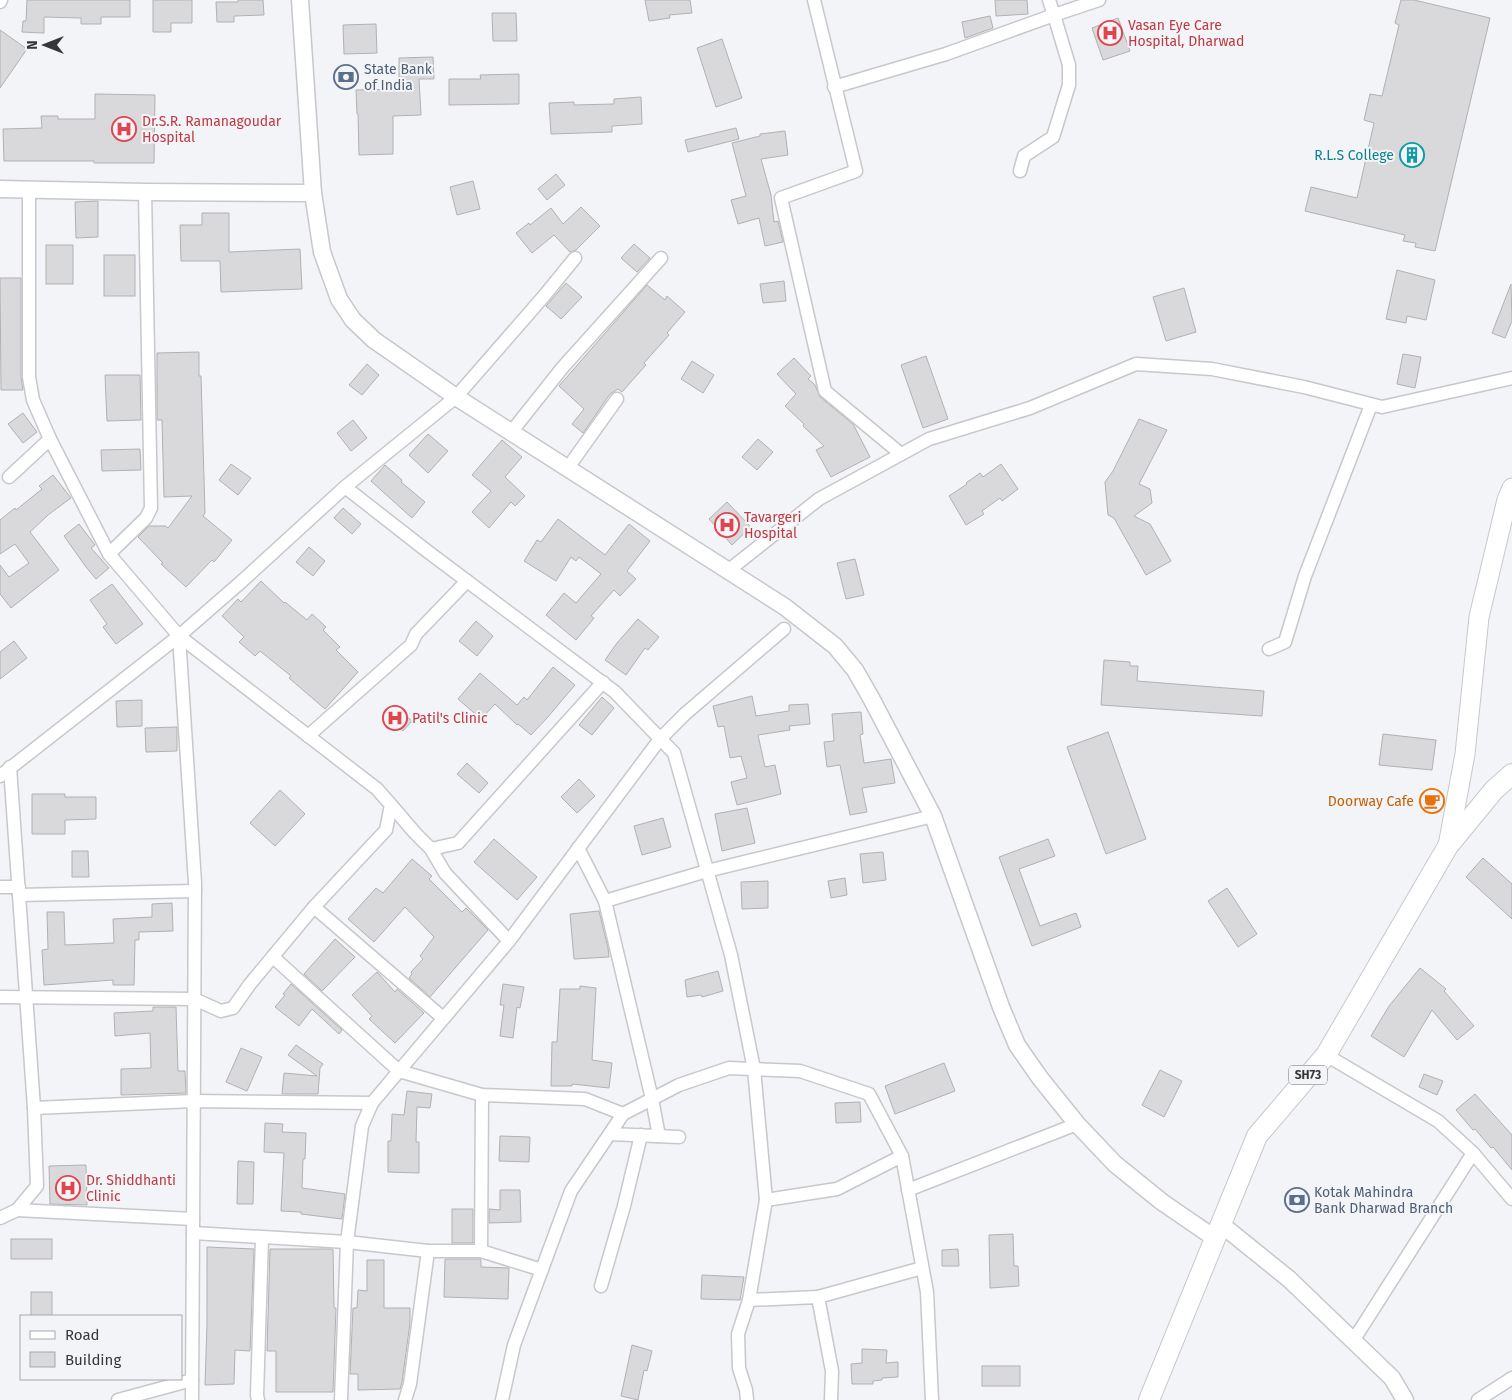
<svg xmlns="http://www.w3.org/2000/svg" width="1512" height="1400" font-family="'Fira Sans',sans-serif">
	<rect width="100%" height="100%" fill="#f3f4f7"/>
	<g fill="#d9d8db" stroke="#b1b1b4">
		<polygon points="27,0 130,0 130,17 101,17 101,24 81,24 81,18 44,17 44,33 22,32 23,21 26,21"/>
		<polygon points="153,0 192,0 192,23 171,23 171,32 153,32"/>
		<polygon points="238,0 263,0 264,15 234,16 234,22 217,22 216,2 238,2"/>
		<polygon points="645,0 690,0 692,13 669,15 670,18 649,21"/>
		<polygon points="995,0 1027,0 1028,14 996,16"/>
		<polygon points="1401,0 1414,0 1490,18 1435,251 1415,247 1416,243 1403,241 1405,235 1305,211 1311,187 1357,198 1374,123 1364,120 1370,94 1382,96 1399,25 1395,23"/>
		<polygon points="492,13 516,13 517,41 493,41"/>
		<polygon points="990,16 993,28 965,38 962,22"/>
		<polygon points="1118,18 1130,51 1103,60 1092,28"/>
		<polygon points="376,24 377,53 344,54 343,25"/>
		<polygon points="0,30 27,49 0,88"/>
		<polygon points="722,39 742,98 716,107 697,48"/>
		<polygon points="433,57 434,79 419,79 421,115 393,116 393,154 359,155 358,114 357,114 356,90 397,89 397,85 399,85 399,58"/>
		<polygon points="519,74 519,104 449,105 449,79 481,79 480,75"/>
		<polygon points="95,94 155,95 154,163 94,163 94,161 4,161 3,129 42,128 41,116 58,116 58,119 95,119"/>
		<polygon points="641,97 642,124 612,126 612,132 551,134 549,103 574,102 574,105 614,104 614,99"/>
		<polygon points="736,128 739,139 688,152 685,140"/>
		<polygon points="785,131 788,155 761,159 771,195 774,222 778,221 783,242 765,246 759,218 738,224 731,200 746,196 732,143 760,136 760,134"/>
		<polygon points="556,174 565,185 547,200 538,189"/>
		<polygon points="473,181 480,209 457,215 450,187"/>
		<polygon points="98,201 98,237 76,238 75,202"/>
		<polygon points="581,207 600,226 576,250 570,252 554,235 532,253 516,233 529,223 530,225 551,208 563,224"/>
		<polygon points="202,213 229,213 229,252 300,249 302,289 221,292 220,261 181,261 180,225 202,225"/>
		<polygon points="634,244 650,258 637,272 621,258"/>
		<rect x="46" y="245" width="27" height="39"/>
		<rect x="104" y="255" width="31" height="41"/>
		<polygon points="1397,270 1435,280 1426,320 1407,316 1406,323 1386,319"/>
		<polygon points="0,278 21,278 21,377 23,390 1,390"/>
		<polygon points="784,281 786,301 763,303 760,284"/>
		<polygon points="566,283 582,297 561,319 546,306"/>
		<polygon points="1511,284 1512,321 1505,338 1492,333"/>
		<polygon points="647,285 665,300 667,296 685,312 667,333 669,335 644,363 646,365 622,392 618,389 610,394 583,433 572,424 584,409 559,386"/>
		<polygon points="1184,288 1196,332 1166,341 1153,297"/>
		<polygon points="199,352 199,376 201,376 205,513 203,516 232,540 214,562 212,560 186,587 161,564 163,563 138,537 149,526 166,526 168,528 192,496 164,497 162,420 157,420 157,353"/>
		<polygon points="1403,354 1421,357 1415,388 1397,384"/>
		<polygon points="926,356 948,419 923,428 901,365"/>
		<polygon points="794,358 811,376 808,379 815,385 820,397 853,424 870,457 831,477 816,450 824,446 803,426 804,424 785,406 796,394 777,374"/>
		<polygon points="692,361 714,375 703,393 681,379"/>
		<polygon points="367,364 379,375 362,395 349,385"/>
		<polygon points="105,375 140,375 141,420 107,421"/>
		<polygon points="23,413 37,432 23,443 8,424"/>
		<polygon points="1139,419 1167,430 1139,484 1150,489 1152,503 1134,516 1150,524 1171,561 1146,575 1114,518 1108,515 1105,482 1113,471"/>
		<polygon points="353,420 367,438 351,451 337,433"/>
		<polygon points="428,434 448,451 428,473 409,455"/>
		<polygon points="758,439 773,452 757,470 742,457"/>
		<polygon points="502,440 522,457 505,477 525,496 515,506 511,502 489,528 472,512 491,491 472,475"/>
		<polygon points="140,449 141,470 102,471 101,450"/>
		<polygon points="231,464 251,478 238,495 219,480"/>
		<polygon points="1001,464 1018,489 1002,501 1000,498 982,511 984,514 966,525 949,496 967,484 966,483 980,473 983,477"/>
		<polygon points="385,465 402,480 401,482 425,502 412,518 371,481"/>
		<polygon points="53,475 71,498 48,515 30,532 59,570 11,608 0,594 0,565 9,577 29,563 15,544 0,554 0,520 15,508 16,510 42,489 39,486"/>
		<polygon points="727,502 751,527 732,545 709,519"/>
		<polygon points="343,508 361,524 352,534 334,518"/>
		<polygon points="558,519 605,555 629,524 650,541 627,571 636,579 620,596 614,590 591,616 594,618 576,640 546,615 564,593 576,603 601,574 579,557 576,561 571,557 556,581 524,561 537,540 541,542"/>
		<polygon points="79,524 95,545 91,548 109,568 96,579 86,567 64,536"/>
		<polygon points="309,547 325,561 313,576 296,562"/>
		<polygon points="855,559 864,595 846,599 837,563"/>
		<polygon points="261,581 284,603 285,602 307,620 312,614 326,627 323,630 340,647 336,650 358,672 325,709 289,678 291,676 260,651 255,656 239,642 244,637 222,616 238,599 241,602"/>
		<polygon points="112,584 143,624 116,644 103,627 107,624 90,600"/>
		<polygon points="638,619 659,637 648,650 645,648 626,675 605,660 617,643"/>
		<polygon points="476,621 493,636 477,656 459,641"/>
		<polygon points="14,641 27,658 0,679 0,652"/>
		<polygon points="1104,660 1130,662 1130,666 1138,666 1137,681 1264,691 1262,716 1101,705"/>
		<polygon points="553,667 575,685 547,718 531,735 518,724 517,725 495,704 481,719 458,699 480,673 517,705 524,697 527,700"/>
		<polygon points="752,696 756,716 789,711 789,705 808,704 810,724 789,726 790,730 758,735 765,767 775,765 781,794 737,805 731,782 747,778 741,756 730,758 724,726 718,727 713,706"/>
		<polygon points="602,697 614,708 592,735 579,725"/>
		<polygon points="142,700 142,726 117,727 116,701"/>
		<polygon points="394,705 412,721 403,731 385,715"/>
		<polygon points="861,712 863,734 860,735 864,763 891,759 895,783 862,788 867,812 850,815 840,765 827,767 824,742 834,741 832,714"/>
		<polygon points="177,727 177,751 146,752 145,728"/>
		<polygon points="1108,732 1146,839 1106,854 1067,747"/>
		<polygon points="1383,734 1436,740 1432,770 1379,765"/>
		<polygon points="467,763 488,783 479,793 457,774"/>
		<polygon points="579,779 595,796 577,813 561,797"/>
		<polygon points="280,790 305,814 275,846 250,823"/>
		<polygon points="32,794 65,794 65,797 96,797 96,819 65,820 65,834 32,834"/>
		<polygon points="747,808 755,843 722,851 715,814"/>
		<polygon points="663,818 671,847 642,855 634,826"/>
		<polygon points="494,839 537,877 517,900 474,862"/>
		<polygon points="1048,839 1055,856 1019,869 1040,926 1076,913 1081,927 1032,946 999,857"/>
		<polygon points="72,851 88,851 89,877 72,877"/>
		<polygon points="883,852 886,880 863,883 860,854"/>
		<polygon points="1483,858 1512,884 1512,919 1466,877"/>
		<polygon points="412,859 432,876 429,879 462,912 466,908 488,930 430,997 409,978 412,974 411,972 423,959 420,956 434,937 405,907 374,942 348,919 376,888 383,893"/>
		<polygon points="845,878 847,895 831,898 828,881"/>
		<polygon points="768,881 768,908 742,909 741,882"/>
		<polygon points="1227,888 1257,934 1238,947 1208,901"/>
		<polygon points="172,903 173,931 139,932 139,940 135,940 134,985 113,985 113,980 44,985 42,950 48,949 47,912 64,912 65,945 114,943 113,919 152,917 152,904"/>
		<polygon points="599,911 608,948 609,957 574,959 570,914"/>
		<polygon points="335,939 355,957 322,991 304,974"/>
		<polygon points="1420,968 1446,989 1444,991 1474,1026 1457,1040 1432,1010 1404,1057 1371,1036 1389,1006"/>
		<polygon points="718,971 723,991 702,997 701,995 687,997 685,980"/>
		<polygon points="377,972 395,992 397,989 424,1013 395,1043 369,1019 372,1016 352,995"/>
		<polygon points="291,984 342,1030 339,1034 312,1009 299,1026 275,1007 285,995 283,994"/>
		<polygon points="503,984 524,987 520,1008 517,1007 513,1038 500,1036 504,1005 500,1005"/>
		<polygon points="580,986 596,988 592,1060 612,1063 609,1088 572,1084 572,1086 551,1086 552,1042 557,1042 560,989 580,989"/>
		<polygon points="153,1007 176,1007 178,1071 185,1071 186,1093 121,1095 121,1069 151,1068 150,1033 115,1036 114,1013 153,1011"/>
		<polygon points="296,1045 323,1064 320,1068 318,1094 282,1094 284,1073 317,1076 288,1055"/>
		<polygon points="241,1048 262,1057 247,1091 226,1082"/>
		<polygon points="944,1063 955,1091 895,1114 885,1086"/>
		<polygon points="1160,1070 1182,1081 1164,1117 1142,1105"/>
		<polygon points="1424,1074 1443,1081 1437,1095 1419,1087"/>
		<polygon points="407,1091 432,1094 430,1108 417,1107 416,1142 419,1142 419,1173 388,1172 388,1141 391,1141 392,1114 404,1115"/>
		<polygon points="1475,1094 1512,1135 1512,1170 1493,1147 1491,1148 1475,1129 1473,1130 1456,1110"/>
		<polygon points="860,1102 861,1122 836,1123 835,1103"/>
		<polygon points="265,1123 283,1124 282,1132 306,1133 305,1159 303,1159 302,1188 345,1194 342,1219 301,1214 301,1212 281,1211 284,1153 264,1152"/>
		<polygon points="500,1136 530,1137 529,1162 499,1161"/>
		<polygon points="238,1161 254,1162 253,1204 237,1204"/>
		<polygon points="86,1165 87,1205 50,1204 49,1166"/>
		<polygon points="500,1190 520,1190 521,1222 489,1223 489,1209 500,1210"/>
		<rect x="452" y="1209" width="21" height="34"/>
		<polygon points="1013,1234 1014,1266 1018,1266 1019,1286 990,1288 989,1235"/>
		<rect x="11" y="1239" width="41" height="20"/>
		<polygon points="207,1247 254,1249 250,1351 235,1350 234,1384 205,1385 207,1324"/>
		<polygon points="270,1249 333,1249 334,1305 334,1308 336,1308 333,1392 276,1392 276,1351 267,1351"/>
		<polygon points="958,1249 959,1266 942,1266 942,1250"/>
		<polygon points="445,1259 480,1259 481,1260 481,1267 509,1268 508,1299 444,1297"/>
		<polygon points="367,1260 384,1260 384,1308 410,1308 410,1323 402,1382 400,1389 358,1390 358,1374 350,1374 353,1308 357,1308 358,1290 367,1291"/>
		<polygon points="702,1275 744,1277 740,1300 701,1299"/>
		<rect x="31" y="1292" width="21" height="24"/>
		<polygon points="632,1345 652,1351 647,1371 644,1370 638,1400 621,1396"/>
		<polygon points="862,1349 887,1350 886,1363 898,1362 898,1377 882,1378 882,1380 873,1381 873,1384 852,1384 851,1364 862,1363"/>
		<rect x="982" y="1366" width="38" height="20"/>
	</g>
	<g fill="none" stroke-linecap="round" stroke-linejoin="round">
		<defs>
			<g id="minor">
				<polyline points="814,0 856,171 781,198 825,391 901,454"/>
				<polyline points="1049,0 1054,15 1099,0"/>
				<polyline points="0,2 1,0"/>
				<polyline points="834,87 946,54 1054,15 1069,65 1069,85 1053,137 1024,156 1020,171"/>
				<polyline points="29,190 29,377 33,400 50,439 109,554 179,636 195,883 192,1400"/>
				<polyline points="512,431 563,367 661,258"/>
				<polyline points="567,469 617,399"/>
				<polyline points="9,477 50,439"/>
				<polyline points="345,487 427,551 615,692 674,753 731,955 754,1069 766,1200 749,1300 818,1297 832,1371 831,1400"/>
				<polyline points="109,554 146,518 151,508 145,192"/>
				<polyline points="729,570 819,499 929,439 1030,408 1136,364 1212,369 1304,387 1382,407 1512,378"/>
				<polyline points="1269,649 1285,642 1305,576 1371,405"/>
				<polyline points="308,736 411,645 416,634 467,581"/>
				<polyline points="0,776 179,636 241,582 345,487 456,397 544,296 575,258"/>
				<polyline points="391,805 415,833 431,849 458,843 603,682"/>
				<polyline points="578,848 605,901 652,1099 659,1136"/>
				<polyline points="431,849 445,873 509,941"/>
				<polyline points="0,887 19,887"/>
				<polyline points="19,895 195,891"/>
				<polyline points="605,901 707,871 933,816"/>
				<polyline points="314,907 443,1018"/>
				<polyline points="273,957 399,1071 482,1095 585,1099 623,1114"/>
				<polyline points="0,997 194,999 221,1011 233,1008 250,984 314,907 386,830 391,805 377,789 179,636"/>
				<polyline points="1326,1055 1438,1121 1473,1153 1512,1199"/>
				<polyline points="34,1108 194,1101 372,1103 509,941 660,739 685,714 784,629"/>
				<polyline points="610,1134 679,1137"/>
				<polyline points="908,1190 1077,1124"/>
				<polyline points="766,1200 837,1189 902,1156"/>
				<polyline points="17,1210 193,1219"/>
				<polyline points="0,1218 17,1210 37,1186 34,1108 10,767"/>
				<polyline points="193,1233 347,1242 428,1251 481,1251 542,1270"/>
				<polyline points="481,1251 482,1095"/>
				<polyline points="601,1286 624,1206 641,1135"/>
				<polyline points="818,1297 922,1268"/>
				<polyline points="1353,1341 1473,1153"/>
				<polyline points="118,1400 192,1380"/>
				<polyline points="258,1400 257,1395 262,1238"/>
				<polyline points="341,1400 347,1242 362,1126 372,1103"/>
				<polyline points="405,1400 410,1384 428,1251"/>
				<polyline points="502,1400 514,1345 571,1191 623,1114 679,1085 729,1068 800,1071 869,1094 902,1156 927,1292 932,1400"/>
				<polyline points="747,1400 746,1390 739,1368 738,1334 749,1300"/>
				<polyline points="1478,1400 1512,1378"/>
			</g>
			<g id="tertiary">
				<polyline points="300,0 313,193 322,252 339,299 353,320 374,340 456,397 785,607 835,646 855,670 871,698 933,816 1001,1007 1017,1045 1040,1078 1077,1124 1115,1164 1162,1202 1216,1239"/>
				<polyline points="0,189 145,192 313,193"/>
				<polyline points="1222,1225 1289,1279 1392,1378 1405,1400"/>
			</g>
			<polyline id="secondary" points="1448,846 1465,754 1479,617 1507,500 1512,488"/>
			<polyline id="primary" points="1149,1400 1257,1136 1326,1055 1448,846 1494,790 1512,774"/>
		</defs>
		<use href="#minor" stroke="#c6c8cb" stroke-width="15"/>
		<use href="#tertiary" stroke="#c6c8cb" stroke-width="19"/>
		<use href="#secondary" stroke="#c6c8cb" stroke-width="21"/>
		<use href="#primary" stroke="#c6c8cb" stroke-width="22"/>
		<use href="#minor" stroke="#fff" stroke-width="12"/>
		<use href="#tertiary" stroke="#fff" stroke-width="16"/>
		<use href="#secondary" stroke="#fff" stroke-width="19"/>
		<use href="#primary" stroke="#fff" stroke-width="20"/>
	</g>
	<defs>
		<symbol id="hospital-ring" viewBox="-11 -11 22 22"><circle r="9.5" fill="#f3f4f7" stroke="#e0444e" stroke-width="1.5"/><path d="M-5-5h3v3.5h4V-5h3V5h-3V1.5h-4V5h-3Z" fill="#e0444e"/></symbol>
		<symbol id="bank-ring" viewBox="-11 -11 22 22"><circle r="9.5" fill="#f3f4f7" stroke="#5c6f8a" stroke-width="1.5"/><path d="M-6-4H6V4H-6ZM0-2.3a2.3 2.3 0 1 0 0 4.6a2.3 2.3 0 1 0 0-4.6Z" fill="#5c6f8a"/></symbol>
		<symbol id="building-ring" viewBox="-11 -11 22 22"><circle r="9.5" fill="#f3f4f7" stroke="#0f9aa8" stroke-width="1.5"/><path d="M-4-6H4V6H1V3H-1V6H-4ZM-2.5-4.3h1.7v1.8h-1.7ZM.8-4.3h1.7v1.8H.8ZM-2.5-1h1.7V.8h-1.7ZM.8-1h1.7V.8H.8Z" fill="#0f9aa8"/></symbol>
		<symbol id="cafe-ring" viewBox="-11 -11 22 22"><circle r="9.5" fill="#f3f4f7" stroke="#e8710a" stroke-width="1.5"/><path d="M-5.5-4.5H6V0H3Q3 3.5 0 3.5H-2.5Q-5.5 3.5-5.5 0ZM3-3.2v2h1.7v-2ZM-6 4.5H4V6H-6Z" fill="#e8710a"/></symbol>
	</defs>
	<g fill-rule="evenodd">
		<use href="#hospital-ring" x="1096" y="19" width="28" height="28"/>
		<use href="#bank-ring" x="332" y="63" width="28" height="28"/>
		<use href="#hospital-ring" x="110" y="115" width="28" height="28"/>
		<use href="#building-ring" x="1398" y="141" width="28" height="28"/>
		<use href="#hospital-ring" x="713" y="511" width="28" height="28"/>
		<use href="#hospital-ring" x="381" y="704" width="28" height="28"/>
		<use href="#cafe-ring" x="1418" y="787" width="28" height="28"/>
		<use href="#hospital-ring" x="54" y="1174" width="28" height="28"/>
		<use href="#bank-ring" x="1283" y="1186" width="28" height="28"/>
	</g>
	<g text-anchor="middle" stroke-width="4" stroke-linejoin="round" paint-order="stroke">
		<rect fill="#f3f4f7" stroke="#6f6f71" stroke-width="1" x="1289" y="1065.5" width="38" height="19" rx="4"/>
		<g font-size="12" font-weight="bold" fill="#363638">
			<text x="1308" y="1079">SH73</text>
		</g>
		<g font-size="14" fill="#be3a42" stroke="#f3f4f7" text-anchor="start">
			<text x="1128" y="30">Vasan Eye Care<tspan x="1128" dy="16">Hospital, Dharwad</tspan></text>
			<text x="142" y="126">Dr.S.R. Ramanagoudar<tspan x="142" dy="16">Hospital</tspan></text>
			<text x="744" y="522">Tavargeri<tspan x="744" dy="16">Hospital</tspan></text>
			<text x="412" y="723">Patil's Clinic</text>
			<text x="86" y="1185">Dr. Shiddhanti<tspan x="86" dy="16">Clinic</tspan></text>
		</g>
		<g font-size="14" fill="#4e5e75" stroke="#f3f4f7" text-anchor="start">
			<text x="364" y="74">State Bank<tspan x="364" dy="16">of India</tspan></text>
			<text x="1314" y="1197">Kotak Mahindra<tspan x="1314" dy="16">Bank Dharwad Branch</tspan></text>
		</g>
		<g font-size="14" fill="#0d838f" stroke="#f3f4f7" text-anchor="end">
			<text x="1394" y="160">R.L.S College</text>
		</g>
		<g font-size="14" fill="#c56008" stroke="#f3f4f7" text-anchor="end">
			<text x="1414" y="806">Doorway Cafe</text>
		</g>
	</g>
	<rect x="20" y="1315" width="162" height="65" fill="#f3f4f7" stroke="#a7a8ab"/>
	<rect x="30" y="1331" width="25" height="8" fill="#ffffff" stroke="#a7a8ab"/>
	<text x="65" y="1340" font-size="15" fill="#363638">Road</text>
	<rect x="30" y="1352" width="25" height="15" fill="#d9d8db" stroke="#a7a8ab"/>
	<text x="65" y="1365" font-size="15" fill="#363638">Building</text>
	<g transform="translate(45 45) rotate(270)" stroke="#f3f4f7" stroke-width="4" paint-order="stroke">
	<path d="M0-4L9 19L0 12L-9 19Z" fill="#363638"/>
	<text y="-8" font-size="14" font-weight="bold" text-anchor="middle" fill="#363638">N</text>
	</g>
</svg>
